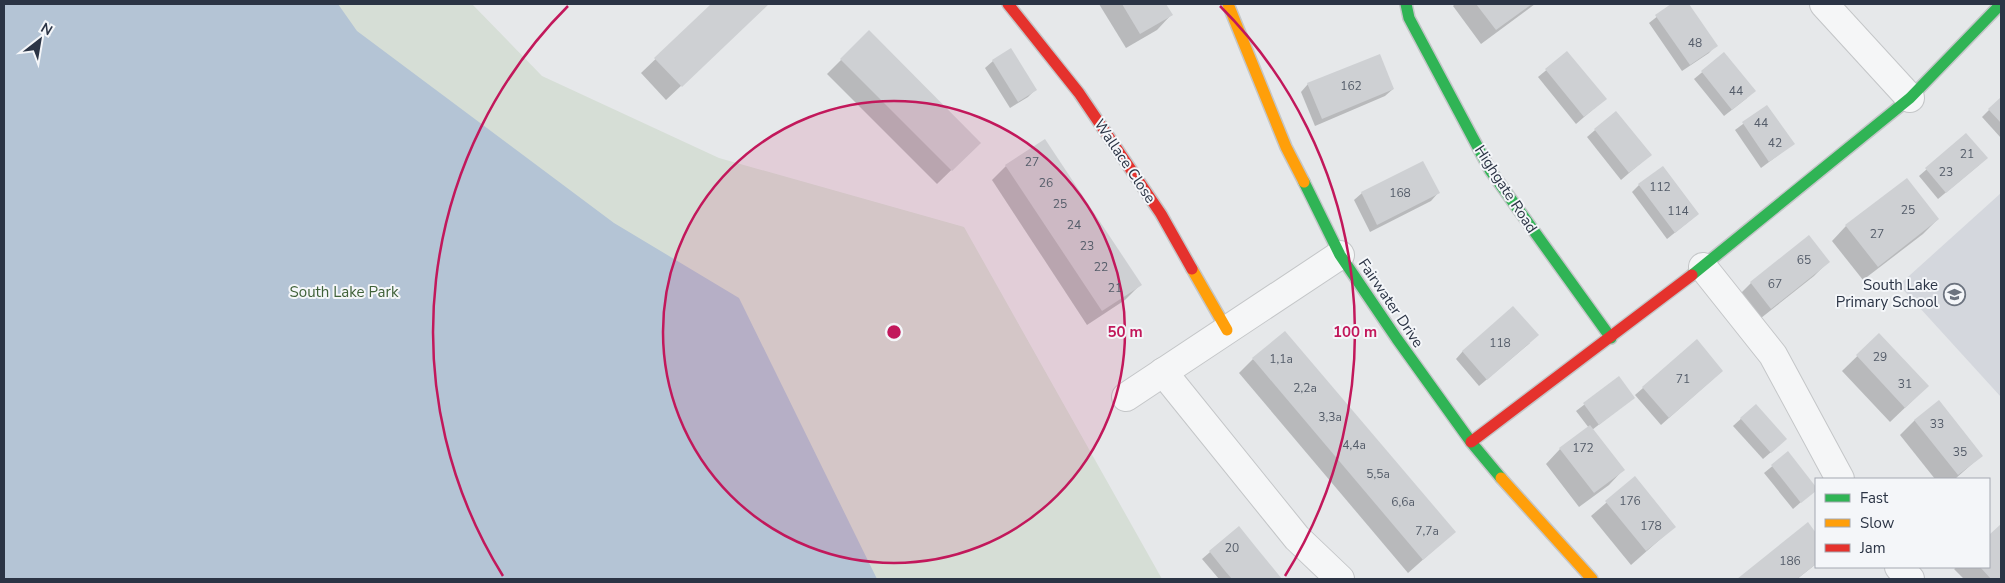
<svg xmlns="http://www.w3.org/2000/svg" width="2005" height="583" font-family="'Nunito Sans',sans-serif">
	<rect width="100%" height="100%" fill="#e6e8ea"/>
	<polygon fill="#d4d7dd" points="2001,193 2001,397 1899,285"/>
	<polygon fill="#d6ded6" points="4,4 472,4 542,76 719,158 964,227 1162,579 4,579"/>
	<polygon fill="#b4c4d5" points="4,4 338,4 357,31 614,223 739,298 877,579 4,579"/>
	<g fill="#0003">
		<polygon points="713,4 768,4 666,100 641,73"/>
		<polygon points="1099,4 1165,4 1171,15 1157,30 1126,48"/>
		<polygon points="1455,4 1535,4 1481,44 1453,6"/>
		<polygon points="1673,4 1687,4 1716,45 1709,53 1682,71 1649,23"/>
		<polygon points="869,32 979,143 937,184 827,74"/>
		<polygon points="1011,50 1035,90 1028,97 1010,108 985,68 993,61"/>
		<polygon points="1567,53 1605,99 1576,124 1538,77"/>
		<polygon points="1724,54 1747,98 1724,116 1694,79"/>
		<polygon points="1308,84 1393,89 1385,96 1315,126 1301,92"/>
		<polygon points="2001,98 2001,138 1982,117"/>
		<polygon points="1767,106 1793,144 1761,168 1735,130"/>
		<polygon points="1616,112 1650,155 1621,180 1587,137"/>
		<polygon points="1966,135 1979,165 1938,199 1919,176"/>
		<polygon points="1006,166 1140,285 1125,300 1087,325 992,180"/>
		<polygon points="1639,185 1698,214 1667,239 1632,192"/>
		<polygon points="1362,193 1438,193 1431,201 1370,232 1354,200"/>
		<polygon points="1938,219 1923,234 1863,280 1832,241 1846,226"/>
		<polygon points="1828,262 1814,276 1756,322 1736,298 1751,283"/>
		<polygon points="1879,335 1912,401 1890,422 1842,371"/>
		<polygon points="1530,343 1479,386 1456,359 1463,351"/>
		<polygon points="1253,359 1454,532 1408,573 1239,373"/>
		<polygon points="1619,378 1633,398 1592,430 1623,470 1609,485 1579,507 1546,464 1560,449 1589,428 1576,411"/>
		<polygon points="1714,378 1661,425 1635,395 1643,388"/>
		<polygon points="1755,406 1778,446 1763,459 1733,426"/>
		<polygon points="1915,420 1981,456 1955,479 1935,479 1900,435"/>
		<polygon points="1788,453 1816,489 1793,509 1764,473"/>
		<polygon points="1635,478 1674,527 1631,565 1591,516"/>
		<polygon points="1807,524 1816,535 1816,564 1797,579 1739,579"/>
		<polygon points="2001,525 2001,579 1964,579 1954,569 1957,567 1989,567 1989,537"/>
		<polygon points="1238,528 1280,579 1219,579 1202,559"/>
	</g>
	<g fill="#ced0d3">
		<polygon points="711,4 769,4 682,87 654,58"/>
		<polygon points="1122,4 1166,4 1173,15 1140,34"/>
		<polygon points="1476,4 1532,4 1496,30"/>
		<polygon points="1671,4 1689,4 1718,46 1690,65 1655,15"/>
		<polygon points="869,30 981,143 952,171 840,59"/>
		<polygon points="1011,48 1037,90 1018,102 992,60"/>
		<polygon points="1567,51 1607,99 1584,117 1545,69"/>
		<polygon points="1724,52 1756,91 1732,110 1701,71"/>
		<polygon points="1380,54 1394,89 1322,119 1307,83"/>
		<polygon points="2001,97 2001,123 1988,109"/>
		<polygon points="1767,105 1795,144 1769,162 1742,122"/>
		<polygon points="1616,111 1652,155 1629,173 1594,129"/>
		<polygon points="1966,133 1988,158 1946,193 1925,168"/>
		<polygon points="1045,139 1142,285 1102,311 1005,165"/>
		<polygon points="1423,161 1440,193 1377,225 1361,192"/>
		<polygon points="1663,166 1699,214 1675,233 1638,184"/>
		<polygon points="1907,178 1939,219 1878,267 1845,225"/>
		<polygon points="1809,235 1830,262 1771,309 1750,282"/>
		<polygon points="1513,306 1539,335 1487,380 1462,351"/>
		<polygon points="1285,331 1456,532 1423,560 1252,358"/>
		<polygon points="1879,333 1929,386 1905,408 1856,355"/>
		<polygon points="1697,339 1723,371 1669,418 1642,387"/>
		<polygon points="1619,376 1635,398 1599,425 1583,403"/>
		<polygon points="1939,400 1983,456 1958,475 1914,420"/>
		<polygon points="1756,404 1787,439 1771,453 1740,418"/>
		<polygon points="1590,425 1625,470 1594,493 1559,448"/>
		<polygon points="1788,451 1816,487 1816,491 1801,503 1771,465"/>
		<polygon points="1635,476 1676,527 1646,551 1605,501"/>
		<polygon points="1808,522 1816,533 1816,564 1797,579 1737,579"/>
		<polygon points="2001,524 2001,579 1991,579 1980,567 1989,567 1989,535"/>
		<polygon points="1239,526 1255,546 1282,579 1232,579 1225,571 1209,551"/>
	</g>
	<g fill="none" stroke-linecap="round" stroke-linejoin="round">
		<defs>
			<g id="street">
				<polyline points="1824,4 1910,98"/>
				<polyline points="1703,267 1773,355 1840,479"/>
				<polyline points="1163,372 1297,538 1340,579"/>
				<polyline points="1126,397 1340,255"/>
				<polyline points="1899,567 1910,579"/>
			</g>
			<g id="fast">
				<polyline points="1406,4 1409,18 1490,170 1611,338"/>
				<polyline points="1304,182 1340,255 1397,339 1471,442 1501,478"/>
				<polyline points="1692,275 1910,98 2001,4"/>
			</g>
			<g id="slow">
				<polyline points="1228,4 1286,147 1304,182"/>
				<polyline points="1192,269 1227,330"/>
				<polyline points="1501,478 1592,579"/>
			</g>
			<g id="jam">
				<polyline points="1008,4 1079,93 1161,214 1192,269"/>
				<polyline points="1471,442 1692,275"/>
			</g>
		</defs>
		<use href="#street" stroke="#c4c6c8" stroke-width="30"/>
		<use href="#fast" stroke="#c4c6c8" stroke-width="14"/>
		<use href="#slow" stroke="#c4c6c8" stroke-width="14"/>
		<use href="#jam" stroke="#c4c6c8" stroke-width="14"/>
		<use href="#street" stroke="#f5f6f7" stroke-width="28"/>
		<use href="#fast" stroke="#30b455" stroke-width="11"/>
		<use href="#slow" stroke="#ff9f0a" stroke-width="11"/>
		<use href="#jam" stroke="#e5322d" stroke-width="11"/>
	</g>
	<circle cx="894" cy="332" r="231" fill="#c2185b" fill-opacity=".12"/>
	<g fill="none" stroke="#c2185b" stroke-width="2.5">
		<circle cx="894" cy="332" r="231"/>
		<path d="M503 576A461 461 0 0 1 568 6M1220 6A461 461 0 0 1 1285 576"/>
	</g>
	<defs>
		<symbol id="school-ring" viewBox="-11 -11 22 22"><circle r="9.5" fill="#f4f6f9" stroke="#6c737f" stroke-width="1.5"/><path d="M0-5L7-2L0 1L-7-2ZM-4 1L0 2.5L4 1V4Q0 6-4 4Z" fill="#6c737f"/></symbol>
	</defs>
	<g fill-rule="evenodd">
		<use href="#school-ring" x="1942" y="282" width="25" height="25"/>
	</g>
	<g text-anchor="middle" stroke-width="4" stroke-linejoin="round" paint-order="stroke">
		<g font-size="12" fill="#545c69">
			<text x="1695" y="47">48</text>
			<text x="1351" y="90">162</text>
			<text x="1736" y="95">44</text>
			<text x="1761" y="127">44</text>
			<text x="1775" y="147">42</text>
			<text x="1967" y="158">21</text>
			<text x="1032" y="166">27</text>
			<text x="1946" y="176">23</text>
			<text x="1046" y="187">26</text>
			<text x="1660" y="191">112</text>
			<text x="1400" y="197">168</text>
			<text x="1060" y="208">25</text>
			<text x="1908" y="214">25</text>
			<text x="1678" y="215">114</text>
			<text x="1074" y="229">24</text>
			<text x="1877" y="238">27</text>
			<text x="1087" y="250">23</text>
			<text x="1804" y="264">65</text>
			<text x="1101" y="271">22</text>
			<text x="1775" y="288">67</text>
			<text x="1115" y="292">21</text>
			<text x="1500" y="347">118</text>
			<text x="1880" y="361">29</text>
			<text x="1281" y="363">1,1a</text>
			<text x="1683" y="383">71</text>
			<text x="1905" y="388">31</text>
			<text x="1305" y="392">2,2a</text>
			<text x="1330" y="421">3,3a</text>
			<text x="1937" y="428">33</text>
			<text x="1354" y="449">4,4a</text>
			<text x="1583" y="452">172</text>
			<text x="1960" y="456">35</text>
			<text x="1378" y="478">5,5a</text>
			<text x="1630" y="505">176</text>
			<text x="1403" y="506">6,6a</text>
			<text x="1651" y="530">178</text>
			<text x="1427" y="535">7,7a</text>
			<text x="1232" y="552">20</text>
			<text x="1790" y="565">186</text>
		</g>
		<g font-size="15" fill="#2b3445" stroke="#f4f6f9">
			<text transform="translate(1125 161) rotate(56)" y="5">Wallace Close</text>
			<text transform="translate(1506 189) rotate(57)" y="5">Highgate Road</text>
			<text transform="translate(1391 303) rotate(56)" y="5">Fairwater Drive</text>
		</g>
		<g font-size="15" fill="#2b3445" stroke="#f4f6f9" text-anchor="end">
			<text x="1938" y="290">South Lake<tspan x="1938" dy="17">Primary School</tspan></text>
		</g>
		<g font-size="15" fill="#3f6138" stroke="#f4f6f9">
			<text x="344" y="297">South Lake Park</text>
		</g>
	</g>
	<circle cx="894" cy="332" r="8" fill="#c2185b" stroke="#f4f6f9" stroke-width="2.5"/>
	<g font-size="15" text-anchor="middle" font-weight="bold" fill="#c2185b" stroke="#f4f6f9" stroke-width="4" stroke-linejoin="round" paint-order="stroke">
		<text x="1125" y="337">50 m</text>
		<text x="1355" y="337">100 m</text>
	</g>
	<rect width="2005" height="583" fill="none" stroke="#2b3445" stroke-width="10"/>
	<rect x="1815" y="478" width="175" height="90" fill="#f4f6f9" stroke="#a4a8b1"/>
	<rect x="1825" y="494" width="25" height="8" fill="#30b455" stroke="#a4a8b1"/>
	<text x="1860" y="503" font-size="15" fill="#2b3445">Fast</text>
	<rect x="1825" y="519" width="25" height="8" fill="#ff9f0a" stroke="#a4a8b1"/>
	<text x="1860" y="528" font-size="15" fill="#2b3445">Slow</text>
	<rect x="1825" y="544" width="25" height="8" fill="#e5322d" stroke="#a4a8b1"/>
	<text x="1860" y="553" font-size="15" fill="#2b3445">Jam</text>
	<g transform="translate(40 40) rotate(31)" stroke="#f4f6f9" stroke-width="4" paint-order="stroke">
	<path d="M0-4L9 19L0 12L-9 19Z" fill="#2b3445"/>
	<text y="-8" font-size="14" font-weight="bold" text-anchor="middle" fill="#2b3445">N</text>
	</g>
</svg>
